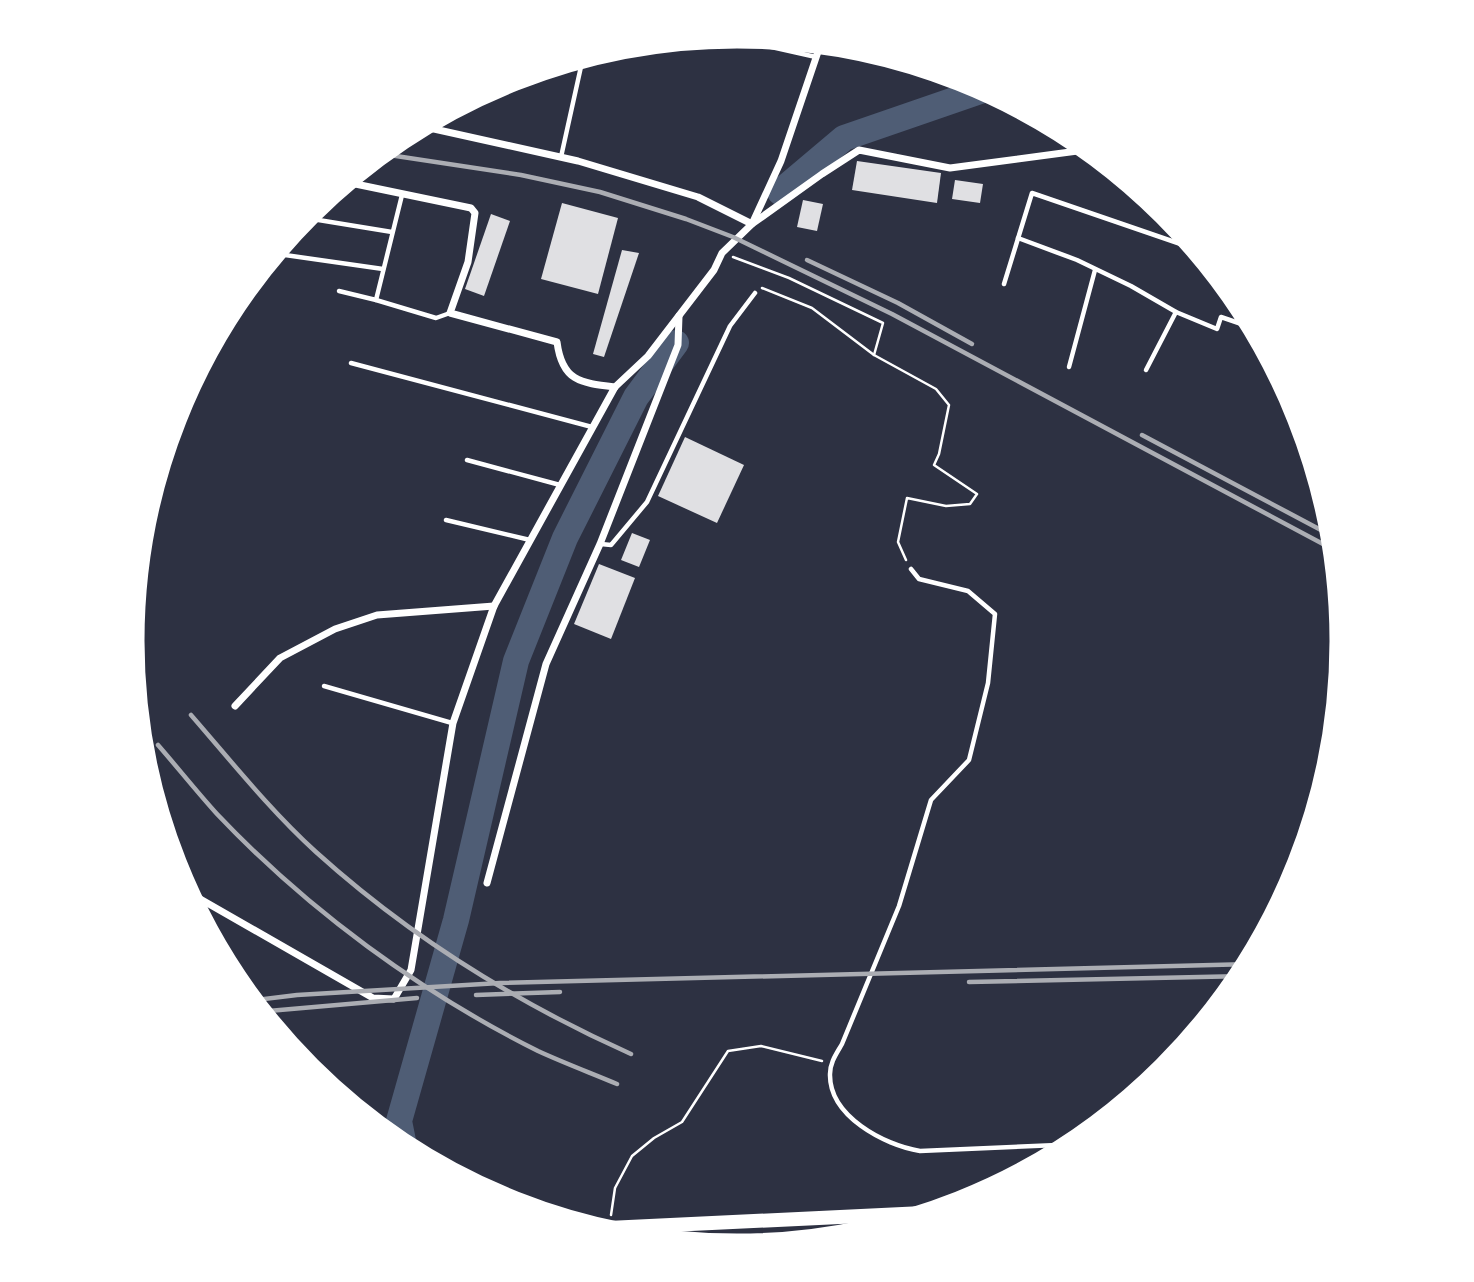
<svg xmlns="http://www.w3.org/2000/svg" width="1474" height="1282" font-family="'Source Serif 4',serif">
	<rect width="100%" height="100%" fill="#2d3142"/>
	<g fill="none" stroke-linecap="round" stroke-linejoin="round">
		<g stroke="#4f5d75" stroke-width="26">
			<polyline points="780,192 844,138 989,88"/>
			<polyline points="405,1151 399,1121 456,920 516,661 565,538 636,397 676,343"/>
		</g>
	</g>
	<g fill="#e0e0e3">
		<polygon points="857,161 941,173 937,203 852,190"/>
		<polygon points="955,180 983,184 980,203 952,199"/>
		<polygon points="803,200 823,204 817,231 797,227"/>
		<polygon points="562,203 618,218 598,294 541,279"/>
		<polygon points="491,214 510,221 484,296 465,289"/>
		<polygon points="622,250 639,253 604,357 593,354"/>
		<polygon points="685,437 744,465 717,523 658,496"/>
		<polygon points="632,533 650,540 639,567 621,560"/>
		<polygon points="599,564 635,578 611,639 574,624"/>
	</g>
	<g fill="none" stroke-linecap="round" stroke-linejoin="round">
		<g stroke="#fff" stroke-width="2.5">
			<polyline points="733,257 789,278 883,323 874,355"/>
			<polyline points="762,288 812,308 874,355 936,389 949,405 939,454 934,465 977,494 970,504 946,506 907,498 898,542 906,560"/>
			<polyline points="611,1215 615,1188 632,1156 654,1138 682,1122 728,1051 761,1046 822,1061"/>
		</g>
		<g stroke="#fff" stroke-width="4.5">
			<polyline points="695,36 727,37 816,57"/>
			<polyline points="1067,130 1072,152"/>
			<polyline points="561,157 584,53"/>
			<polyline points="300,217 392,232"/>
			<polyline points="1018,238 1077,260 1131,286 1176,312 1217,329 1221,317 1259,330"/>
			<polyline points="271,253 383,269"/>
			<polyline points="1004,284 1032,193 1201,251"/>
			<polyline points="339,291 376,300 436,318 450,313"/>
			<polyline points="376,300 402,195"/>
			<polyline points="351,363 592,427"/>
			<polyline points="1069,367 1095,270"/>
			<polyline points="1146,370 1176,312"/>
			<polyline points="467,460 560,485"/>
			<polyline points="446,520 530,540"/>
			<polyline points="601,544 611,545 647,502 730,326 755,293"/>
			<path d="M911,569L919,579L968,591L995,614L988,683L969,760L931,800L899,906L842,1044C837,1053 830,1062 830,1074C829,1116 884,1145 920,1151L1081,1144"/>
			<polyline points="324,686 452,723"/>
		</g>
		<g stroke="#fff" stroke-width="7">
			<polyline points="923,71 952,72"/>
			<polyline points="416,125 578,161 698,197 752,224 822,174 859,150 950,168 1085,150 1091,147"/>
			<path d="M341,181L471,208L475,213L468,262L450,313L557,342C562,381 580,383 615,387"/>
			<polyline points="235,706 280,658 335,629 377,615 494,606"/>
			<polyline points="487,883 546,664 600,544 678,345 679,316"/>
			<polyline points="181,888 373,998 394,999 411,970 453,723 494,606 615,387 648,356 714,270 722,253 752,224 781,161 822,40"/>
		</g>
		<polyline stroke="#fff" stroke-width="14" points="587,1229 944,1212"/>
		<g stroke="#abadb3" stroke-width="4.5">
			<polyline points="376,153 521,175 600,192 686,219 733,237 892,314 1338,552"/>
			<polyline points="807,260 898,303 972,344"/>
			<polyline points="1142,435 1336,538"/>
			<path d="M191,715C231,761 270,810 316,852C410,937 515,1002 631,1054"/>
			<path d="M158,745C178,768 197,792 217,814C308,910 420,992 538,1051C564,1063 591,1073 617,1084"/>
			<polyline points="969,982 1246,976"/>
			<polyline points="476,995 560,992"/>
			<polyline points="248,1001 297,995 500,983 1252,964"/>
			<polyline points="257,1012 417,998"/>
		</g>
	</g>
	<path d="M0 0H1474V1282H0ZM140 641a597 597 0 1 1 1194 0a597 597 0 1 1-1194 0Z" fill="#fff" fill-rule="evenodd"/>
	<path fill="none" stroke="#fff" stroke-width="9" d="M140 641a597 597 0 1 1 1194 0a597 597 0 1 1-1194 0Z"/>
</svg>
